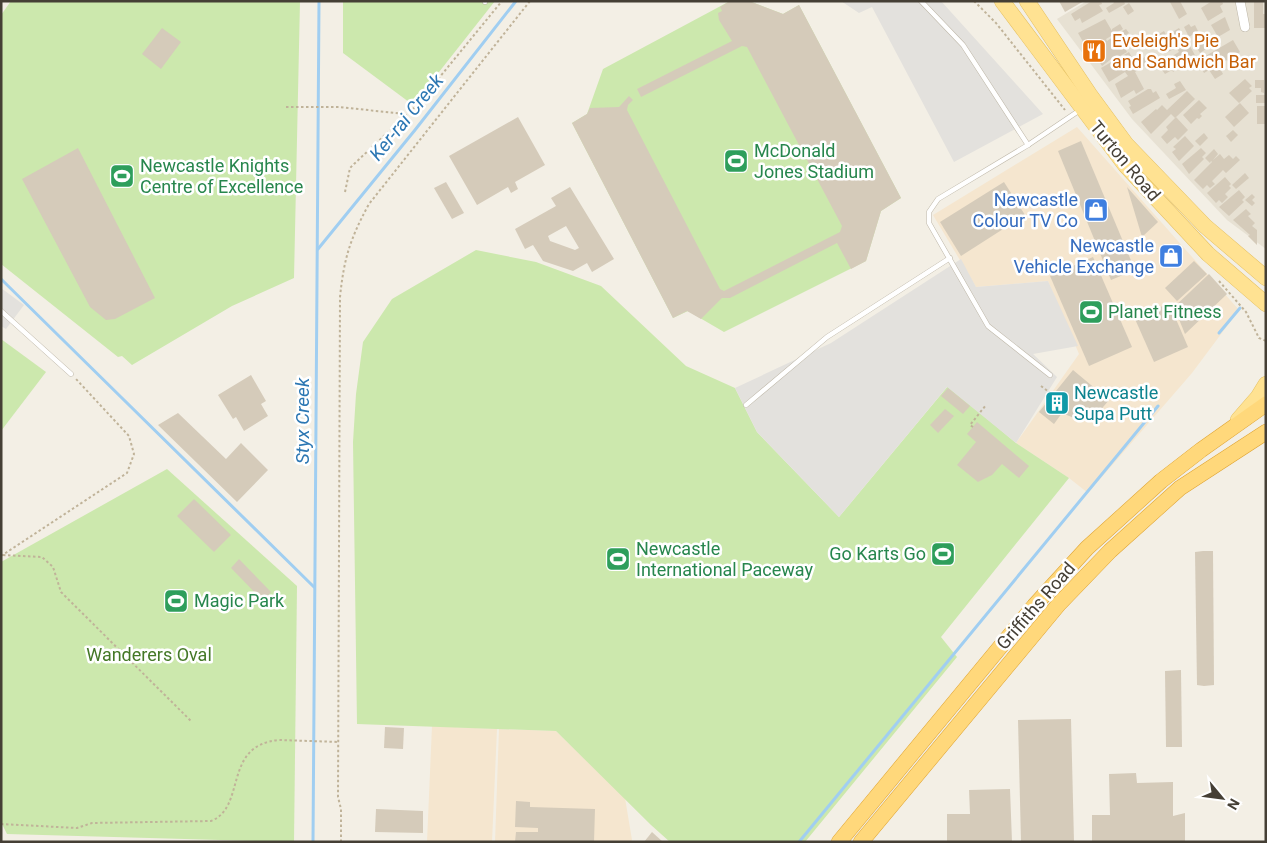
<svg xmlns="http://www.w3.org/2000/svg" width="1267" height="843" font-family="Roboto,sans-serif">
	<rect width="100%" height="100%" fill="#f3efe5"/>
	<polygon fill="#e7e1d3" points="1087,1 1266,1 1266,249 1227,220 1132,119 1057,19"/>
	<g fill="#f5e6cf">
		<polygon points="1077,127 1239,310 1192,373 1088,493 1069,478 1016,443 1079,354 1048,281 976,287 933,215"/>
		<polygon points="432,726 497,729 492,842 427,842"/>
		<polygon points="499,729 556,731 625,798 632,840 630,842 495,842"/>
	</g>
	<g fill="#cce8ad">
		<polygon points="11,1 300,1 294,278 232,306 132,365 122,356 118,357 1,264 1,15"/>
		<polygon points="343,1 495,1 413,105 343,53"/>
		<polygon points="730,1 749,1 783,14 799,5 901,198 881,211 866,261 724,332 688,311 673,318 572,123 587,114 603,69"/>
		<polygon points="476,250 536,262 601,286 686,366 735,388 757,432 839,517 948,386 1016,443 1069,478 941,637 957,657 805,842 670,842 651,825 556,731 357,724 353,442 356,394 363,342 392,299"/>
		<polygon points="1,339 46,372 1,431"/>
		<polygon points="167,469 297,586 294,842 7,834 1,822 1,562"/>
	</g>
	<g fill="#e3e1dd">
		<polygon points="841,1 941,1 1043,114 954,162 872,7 859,13"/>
		<polygon points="961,259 976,287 1048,281 1078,346 1033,354 1057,377 1016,443 947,387 839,517 757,432 735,388 831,343"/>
		<polygon points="1,288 24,305 6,329 1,326"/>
	</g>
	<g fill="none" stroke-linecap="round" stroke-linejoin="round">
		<g stroke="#a0cef1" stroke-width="3">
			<polyline points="318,249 415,130 516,1"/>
			<polyline points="1,279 314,587"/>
			<polyline points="1219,333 1240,308"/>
			<polyline points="313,842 319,1"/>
			<polyline points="799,842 1158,406"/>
		</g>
	</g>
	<g fill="#d5cbba" fill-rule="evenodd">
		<polygon points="730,1 749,1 783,14 799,5 901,198 881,211 866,261 851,269 837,243 730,298 722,298 701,319 687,311 673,318 572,123 587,114 590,108 619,107 629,96 633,100 628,105 627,110 720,289 724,291 840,232 842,226 747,47 742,46 641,97 637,89 732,41 719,20 718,13 722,11 720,7"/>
		<polygon points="1059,1 1084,1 1065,12"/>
		<polygon points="1092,1 1101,1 1102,4 1099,5 1103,11 1082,23 1080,18 1075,21 1071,14"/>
		<polygon points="1113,1 1124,1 1125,4 1109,13 1106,8 1114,3"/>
		<polygon points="1171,1 1180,1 1187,14 1179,19 1170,2"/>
		<polygon points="1212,1 1222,1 1223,4 1220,6 1223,12 1208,21 1201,8"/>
		<polygon points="1254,1 1263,1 1263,14 1266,14 1266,28 1254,28"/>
		<polygon points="1129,3 1134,11 1128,15 1123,7"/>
		<polygon points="1225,17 1230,30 1218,37 1211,25"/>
		<polygon points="1105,19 1112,31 1112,29 1120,24 1123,29 1106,39 1107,41 1113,37 1116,42 1120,40 1127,52 1115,59 1114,57 1102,66 1096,56 1092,58 1087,51 1099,44 1097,40 1086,47 1078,33"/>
		<polygon points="1189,24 1191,27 1195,25 1198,31 1189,37 1184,27"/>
		<polygon points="162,28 181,42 161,69 142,54"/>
		<polygon points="1179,28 1183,35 1185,34 1188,38 1186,39 1196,57 1176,67 1177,69 1173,72 1172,70 1165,74 1160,67 1159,64 1179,52 1169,34"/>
		<polygon points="1126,29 1129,33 1118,40 1115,35"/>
		<polygon points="1164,31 1174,49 1164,54 1154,37"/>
		<polygon points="1205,39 1209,47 1200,53 1195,45"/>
		<polygon points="1233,40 1240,52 1236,55 1241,64 1233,69 1227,60 1218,65 1223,74 1215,79 1209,70 1204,73 1197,61"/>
		<polygon points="1129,52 1135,63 1145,57 1149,63 1135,72 1144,89 1136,94 1134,90 1121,98 1115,84 1128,76 1125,72 1109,82 1101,68"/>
		<polygon points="1245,79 1252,86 1249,88 1252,91 1239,103 1229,93"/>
		<polygon points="1255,80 1264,80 1264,93 1261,92 1261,88 1255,88"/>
		<polygon points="1180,81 1186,90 1169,99 1166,94 1176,88 1174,84"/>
		<polygon points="1148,89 1151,89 1153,93 1156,91 1160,98 1133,114 1129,107 1131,106 1128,101"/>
		<polygon points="1187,91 1195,99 1175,118 1171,114 1151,134 1141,122 1156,109 1157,110 1162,105 1167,110"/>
		<rect x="1256" y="95" width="9" height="8"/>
		<polygon points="1199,100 1207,108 1200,114 1202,116 1199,119 1197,118 1191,124 1183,115"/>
		<polygon points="1240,103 1249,113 1234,127 1225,117"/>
		<rect x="1257" y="106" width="9" height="18"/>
		<polygon points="518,117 545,165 515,182 518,189 511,193 508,187 477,205 449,156"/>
		<polygon points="1176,117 1188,130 1178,140 1175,137 1167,144 1161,137 1168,130 1166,127"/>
		<polygon points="1233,130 1238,135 1231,142 1226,136"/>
		<polygon points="1204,133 1208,138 1200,146 1195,141"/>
		<polygon points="1185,136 1194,146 1179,161 1172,152 1176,149 1173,147"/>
		<polygon points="1081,141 1135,270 1111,280 1058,151"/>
		<polygon points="78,148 155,298 115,319 106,320 90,307 22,179"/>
		<polygon points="1201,148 1206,153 1202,157 1204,159 1189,174 1182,164"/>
		<polygon points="1214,149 1218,154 1213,160 1220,154 1224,159 1229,155 1233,159 1236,156 1240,160 1226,173 1223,170 1212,181 1215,184 1210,188 1207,185 1203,189 1194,180 1212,162 1211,161 1210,163 1205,158"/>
		<polygon points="1245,173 1249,178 1236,189 1232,185"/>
		<polygon points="1225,177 1231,184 1229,186 1231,188 1225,194 1228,197 1222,203 1219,200 1216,203 1207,193"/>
		<polygon points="446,182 464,213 452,219 434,188"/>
		<polygon points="1004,182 1025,215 961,256 940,222"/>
		<path d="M570,187L614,259L592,272L587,263L573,271L543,261L533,245L525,249L515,229L556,206L551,198ZM566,226L579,248L575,250L550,241L548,236Z"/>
		<polygon points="1127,187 1158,222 1142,237"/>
		<polygon points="1239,190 1245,197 1242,200 1244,202 1229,216 1219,207"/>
		<polygon points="1252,194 1255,197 1252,200 1255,203 1252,206 1245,200"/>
		<polygon points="1246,209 1251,214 1248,216 1255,223 1252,226 1257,230 1257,245 1248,236 1250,235 1233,220"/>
		<polygon points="1093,257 1132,347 1089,366 1050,276"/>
		<polygon points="1194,261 1207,274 1177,301 1165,288"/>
		<polygon points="1209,274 1227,294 1185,334 1174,307"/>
		<polygon points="1169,303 1188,347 1154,362 1135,319"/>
		<polygon points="1073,370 1109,400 1093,419 1077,414 1074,418 1062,413 1054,424 1039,412"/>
		<polygon points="251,375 266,401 261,404 268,416 244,431 236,417 233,419 218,395"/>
		<polygon points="948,388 970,406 963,414 941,396"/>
		<polygon points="945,409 954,416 938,433 930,425"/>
		<polygon points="178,413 226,459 241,443 268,470 237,502 158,425"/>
		<polygon points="977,422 1029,466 1019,478 1002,464 992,475 978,482 957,465 976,442 967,434"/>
		<polygon points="194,499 231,535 214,552 177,516"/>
		<polygon points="1203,551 1213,551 1214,685 1204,686 1197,685 1195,552"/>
		<polygon points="239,559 271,592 263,601 231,568"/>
		<polygon points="1181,670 1182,747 1166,747 1165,671"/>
		<polygon points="1071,719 1074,842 1021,842 1018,720"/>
		<polygon points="385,727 404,728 403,749 384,748"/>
		<polygon points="1136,773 1137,783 1173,782 1173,816 1185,813 1185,842 1092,842 1092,815 1110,815 1109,774"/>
		<polygon points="1010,789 1012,842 947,842 947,814 970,814 969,790"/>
		<polygon points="516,801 530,802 530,807 595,809 594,842 515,842 516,832 538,832 538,828 515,827"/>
		<polygon points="376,809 423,811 423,833 375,832"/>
		<polygon points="652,832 663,842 644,842"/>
	</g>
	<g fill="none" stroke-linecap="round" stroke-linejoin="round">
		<defs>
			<g id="service">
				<polyline points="921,1 963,45 1028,145"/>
				<polyline points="485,2 485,1"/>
				<polyline points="1,311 71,374"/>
				<polyline points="1050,375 988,326 929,223 929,212 938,199 1028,145 1080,110"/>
				<polyline points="746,405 827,337 950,258"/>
			</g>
			<polyline id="minor" points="1240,1 1245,27"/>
			<g id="primary">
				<polyline points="1002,1 1125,165 1208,254 1266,304"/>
				<polyline points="1027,1 1090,95 1126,144 1205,226 1266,278"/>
				<polyline points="1238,420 1258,397 1266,384"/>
			</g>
			<g id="trunk">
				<polyline points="839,842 1034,606 1087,548 1161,481 1201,450 1266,404"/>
				<polyline points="861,842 1059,604 1110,551 1180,488 1266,432"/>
			</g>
		</defs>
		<use href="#service" stroke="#beb7a8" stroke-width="5.5"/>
		<use href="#minor" stroke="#beb7a8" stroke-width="10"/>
		<use href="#primary" stroke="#e5c061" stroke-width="16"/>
		<use href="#trunk" stroke="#dfa433" stroke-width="16"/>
		<g stroke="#c0b399" stroke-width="2" stroke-dasharray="2.5 2.5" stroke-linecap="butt">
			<polyline points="974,1 996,23 1065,110"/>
			<polyline points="286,107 339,107 405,114"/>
			<polyline points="345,192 350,168 354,164 416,106 502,1"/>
			<polyline points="1219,281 1246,312 1259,338 1266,341"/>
			<polyline points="1041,386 1053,395"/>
			<polyline points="973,427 970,425 986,405"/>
			<polyline points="3,555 42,557 53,567 61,592 191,721"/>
			<polyline points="1,556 127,473 134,454 129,436 76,379"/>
			<path d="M1,824L77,828L92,823L211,821C247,807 222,745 279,740L339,742"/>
			<path d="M341,842V809L338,797L340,297C344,258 350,239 369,204L530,1"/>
		</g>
		<use href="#service" stroke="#fff" stroke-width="4.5"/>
		<use href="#minor" stroke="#fff" stroke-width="9"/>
		<use href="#primary" stroke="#ffe292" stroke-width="15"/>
		<use href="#trunk" stroke="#ffd87b" stroke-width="15"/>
	</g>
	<defs>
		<symbol id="restaurant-square" viewBox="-11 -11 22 22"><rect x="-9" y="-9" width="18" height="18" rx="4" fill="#e8710a" stroke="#fff"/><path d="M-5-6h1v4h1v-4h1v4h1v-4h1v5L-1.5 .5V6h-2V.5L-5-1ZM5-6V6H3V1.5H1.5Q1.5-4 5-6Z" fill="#fff"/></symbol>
		<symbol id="stadium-square" viewBox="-11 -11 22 22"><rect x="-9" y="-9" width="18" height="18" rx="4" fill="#2e9e5b" stroke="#fff"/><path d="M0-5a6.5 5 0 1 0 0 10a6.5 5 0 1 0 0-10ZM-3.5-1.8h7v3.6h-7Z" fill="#fff"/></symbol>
		<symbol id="shop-square" viewBox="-11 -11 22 22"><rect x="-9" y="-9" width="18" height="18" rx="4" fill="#3f7fe0" stroke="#fff"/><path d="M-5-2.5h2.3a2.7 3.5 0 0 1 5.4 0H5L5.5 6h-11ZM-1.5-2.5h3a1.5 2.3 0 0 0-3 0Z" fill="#fff"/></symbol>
		<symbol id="building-square" viewBox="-11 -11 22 22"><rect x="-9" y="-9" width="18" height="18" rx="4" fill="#0f9aa8" stroke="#fff"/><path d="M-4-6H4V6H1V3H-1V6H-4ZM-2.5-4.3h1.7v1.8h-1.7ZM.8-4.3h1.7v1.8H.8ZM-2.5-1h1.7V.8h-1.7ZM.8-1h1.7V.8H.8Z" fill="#fff"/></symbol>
	</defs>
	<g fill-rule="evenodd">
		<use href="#restaurant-square" x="1080" y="37" width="28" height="28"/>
		<use href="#stadium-square" x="722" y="147" width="28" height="28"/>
		<use href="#stadium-square" x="108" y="162" width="28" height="28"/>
		<use href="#shop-square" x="1082" y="196" width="28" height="28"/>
		<use href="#shop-square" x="1157" y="242" width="28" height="28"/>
		<use href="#stadium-square" x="1077" y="298" width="28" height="28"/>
		<use href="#building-square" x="1043" y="389" width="28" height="28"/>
		<use href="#stadium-square" x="929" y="540" width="28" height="28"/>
		<use href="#stadium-square" x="604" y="545" width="28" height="28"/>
		<use href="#stadium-square" x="162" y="587" width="28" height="28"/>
	</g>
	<g text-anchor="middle" stroke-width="5" stroke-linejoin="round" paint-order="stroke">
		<g font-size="18" fill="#c56008" stroke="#fff" text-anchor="start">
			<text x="1112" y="47">Eveleigh's Pie<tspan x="1112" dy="21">and Sandwich Bar</tspan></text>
		</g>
		<g font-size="18" fill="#27864d" stroke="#fff" text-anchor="start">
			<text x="754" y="157">McDonald<tspan x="754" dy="21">Jones Stadium</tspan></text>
			<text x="140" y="172">Newcastle Knights<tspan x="140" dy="21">Centre of Excellence</tspan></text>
			<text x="1108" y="318">Planet Fitness</text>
			<text x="636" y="555">Newcastle<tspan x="636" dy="21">International Paceway</tspan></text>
			<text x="926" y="560" text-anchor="end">Go Karts Go</text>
			<text x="194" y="607">Magic Park</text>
		</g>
		<g font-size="18" fill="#453f35" stroke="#fff">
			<text transform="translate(1125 161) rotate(50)" y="6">Turton Road</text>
			<text transform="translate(1036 606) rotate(-49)" y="6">Griffiths Road</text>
		</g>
		<g font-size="18" fill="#366cbe" stroke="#fff" text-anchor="end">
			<text x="1078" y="206">Newcastle<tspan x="1078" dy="21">Colour TV Co</tspan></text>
			<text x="1154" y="252">Newcastle<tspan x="1154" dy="21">Vehicle Exchange</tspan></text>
		</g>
		<g font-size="18" fill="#0d838f" stroke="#fff" text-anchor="start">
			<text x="1074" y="399">Newcastle<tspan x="1074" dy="21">Supa Putt</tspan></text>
		</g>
		<g font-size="18" fill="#447827" stroke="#fff">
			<text x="149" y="661">Wanderers Oval</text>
		</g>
		<g font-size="19" font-style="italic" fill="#2c77b3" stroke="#fff">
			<text transform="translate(406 117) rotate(-51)" y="7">Ker-rai Creek</text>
			<text transform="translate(302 421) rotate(-90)" y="7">Styx Creek</text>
		</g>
	</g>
	<rect width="1267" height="843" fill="none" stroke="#453f35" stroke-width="5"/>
	<g transform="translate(1222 798) rotate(119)" stroke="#ffffff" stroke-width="4" paint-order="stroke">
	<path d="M0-4L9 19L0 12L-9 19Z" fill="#453f35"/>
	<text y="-8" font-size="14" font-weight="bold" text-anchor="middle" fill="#453f35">N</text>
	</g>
</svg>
